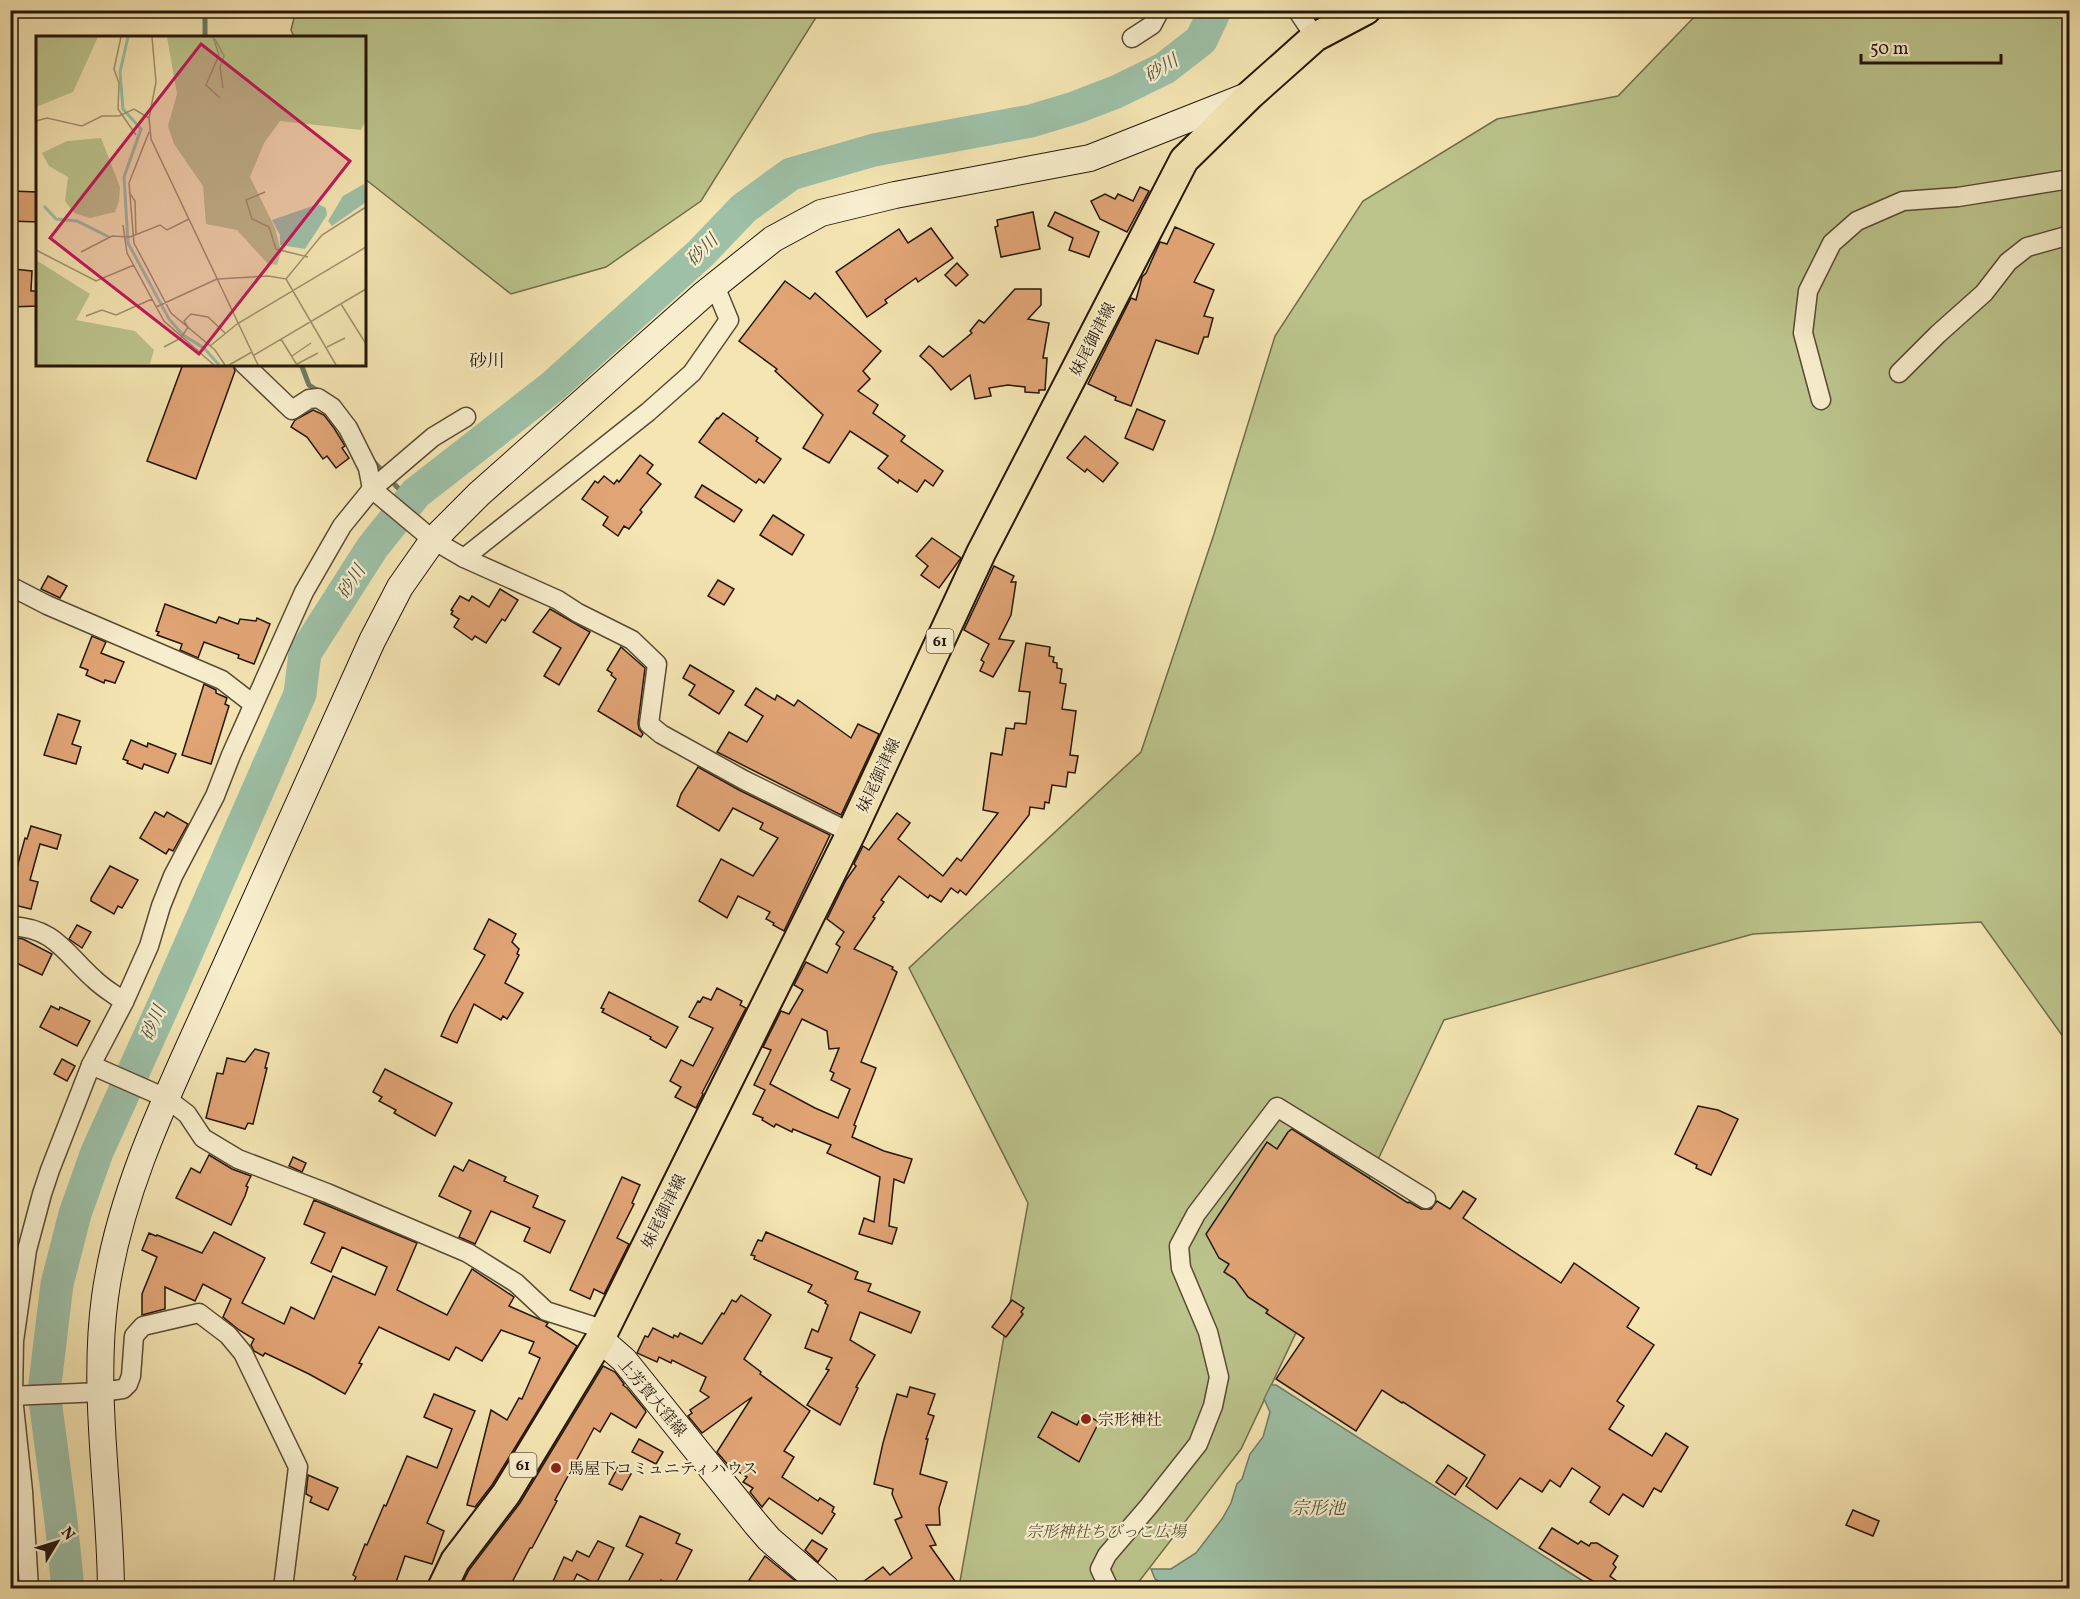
<svg xmlns="http://www.w3.org/2000/svg" width="2080" height="1599" font-family="Vollkorn,'Noto Serif JP',serif">
	<rect width="100%" height="100%" fill="#f4e5b2"/>
	<filter id="stains"><feTurbulence type="fractalNoise" baseFrequency=".00333" numOctaves="4"/><feColorMatrix values="0 0 0 0 .2 0 0 0 0 .09 0 0 0 0 .02 0 0 0 .5 -.17"/></filter>
	<radialGradient id="worn" r=".72"><stop offset=".6" stop-color="#630" stop-opacity="0"/><stop offset="1" stop-color="#630" stop-opacity=".3"/></radialGradient>
	<g fill="#bcc48c" stroke="#706d4c" stroke-width="1.5">
		<polygon points="296,10 820,10 820,11 701,201 606,267 511,294 365,179 364,38 294,37 291,30"/>
		<polygon points="1700,11 2069,11 2069,1045 1981,922 1753,934 1444,1020 1241,1449 1134,1588 960,1588 960,1581 1028,1203 909,968 1141,752 1214,534 1275,336 1363,201 1497,119 1618,96"/>
	</g>
	<polygon fill="#9dc0a7" stroke="#6d7c69" stroke-width="1.5" points="1271,1385 1276,1385 1594,1588 1162,1588 1160,1582 1155,1579 1151,1569 1171,1569 1196,1553 1222,1519 1231,1503 1237,1484 1242,1479 1250,1454 1263,1437 1270,1412 1264,1399"/>
	<g fill="none" stroke-linecap="round" stroke-linejoin="round">
		<g stroke="#6d7c69" stroke-width="5">
			<polyline points="199,10 205,18 205,38"/>
			<polyline points="301,364 309,385 320,392"/>
			<polyline points="374,462 410,501"/>
		</g>
		<polyline stroke="#9dc0a7" stroke-width="33" points="68,1588 61,1521 44,1392 57,1284 75,1214 97,1152 169,993 300,694 305,653 372,548 416,493 552,387 701,253 744,208 791,174 874,150 1031,121 1074,108 1116,92 1165,68 1201,40 1213,15 1214,10"/>
	</g>
	<g fill="#e1a475" stroke="#25160b" stroke-width="1.5" fill-rule="evenodd">
		<polygon points="1140,187 1149,191 1127,232 1100,219 1091,201 1105,194 1115,199 1118,194 1133,201"/>
		<polygon points="10,191 38,192 38,222 10,221"/>
		<polygon points="1033,212 1040,249 1001,257 995,227 998,226 997,220"/>
		<polygon points="1055,212 1099,232 1089,257 1069,250 1073,238 1048,226"/>
		<polygon points="1175,227 1214,244 1194,282 1214,290 1204,316 1213,318 1208,337 1204,337 1198,354 1156,340 1131,406 1115,400 1116,397 1088,384 1131,298 1136,300 1142,277 1146,273 1160,242 1167,244"/>
		<polygon points="931,228 953,258 918,282 916,278 885,300 887,303 867,317 836,272 899,229 908,243"/>
		<polygon points="957,263 968,275 956,286 945,275"/>
		<polygon points="13,269 32,271 31,291 38,291 38,306 10,307 10,273 12,273"/>
		<polygon points="785,281 810,299 815,293 881,351 863,371 870,379 858,391 878,405 873,413 905,436 901,441 943,471 933,486 925,480 917,492 899,480 898,483 878,468 888,456 850,431 829,463 803,448 823,415 775,371 777,369 739,341"/>
		<polygon points="1015,289 1041,289 1041,305 1028,319 1049,323 1043,358 1047,358 1045,390 1039,390 1039,393 1025,392 1025,387 1008,385 989,388 991,396 975,399 970,375 951,390 932,367 920,356 929,346 943,357 972,333 970,331 979,320 984,323"/>
		<polygon points="183,364 233,364 235,371 196,479 147,461"/>
		<polygon points="1137,409 1165,421 1153,450 1125,438"/>
		<polygon points="313,410 324,415 334,428 345,446 342,448 349,458 336,468 327,456 323,459 307,437 291,427 295,420"/>
		<polygon points="723,413 758,438 756,441 781,459 764,483 759,479 756,483 699,442 717,418 718,419"/>
		<polygon points="1085,436 1118,463 1103,482 1087,469 1085,472 1067,458"/>
		<polygon points="640,455 653,465 647,473 661,484 640,510 642,512 629,529 624,526 618,536 603,525 608,517 582,499 595,481 598,483 604,476 614,484 617,480 619,482"/>
		<polygon points="702,485 742,510 734,522 695,497"/>
		<polygon points="773,515 804,535 792,555 760,535"/>
		<polygon points="932,538 961,558 939,588 921,575 928,566 916,556"/>
		<polygon points="994,566 1014,576 1011,582 1016,582 1011,615 999,639 1014,641 993,677 980,671 984,662 981,660 989,644 964,630"/>
		<polygon points="48,576 67,586 60,598 41,589"/>
		<polygon points="718,580 734,589 724,605 708,596"/>
		<polygon points="500,589 518,600 505,621 502,619 486,643 475,636 472,640 454,627 459,619 451,614 453,611 451,610 460,596 469,601 472,596 489,607"/>
		<polygon points="165,604 216,623 219,617 238,624 240,619 256,621 257,618 270,624 254,664 238,658 239,655 204,642 198,658 180,650 182,644 157,635 159,632 156,631"/>
		<polygon points="550,609 590,632 559,685 544,676 561,648 533,632"/>
		<polygon points="92,636 106,642 101,653 124,662 115,683 105,680 104,683 86,675 88,670 80,667"/>
		<path d="M1026,643L1050,647L1049,656L1054,657L1053,662L1057,663V668L1062,669L1060,683L1066,684L1062,709L1076,711L1070,755L1078,756L1075,773L1068,772L1066,787L1052,785L1049,803L1045,802L1044,809L1030,807L1029,815L966,895L960,890L958,893L951,888L941,902L930,895L928,898L899,876L881,900L884,902L873,917L875,918L854,949L893,967L892,969L897,972L861,1062L876,1068L854,1125L856,1126L852,1137L884,1151L912,1159L904,1183L894,1179L889,1226L897,1228L892,1244L859,1234L864,1218L874,1222L880,1177L827,1153L831,1145L793,1129L792,1132L776,1124L774,1127L762,1120L763,1118L753,1114L765,1090L754,1085L771,1050L763,1047L781,1011L789,1014L803,990L794,985L806,962L827,973L840,947L836,944L844,932L827,919L846,880L856,866L854,864L863,846L869,850L897,813L910,823L898,839L943,876L957,858L961,861L998,813L983,810L991,753L1002,755L1006,728L1014,729L1015,723L1026,724L1030,692L1019,691ZM802,1019L827,1031L829,1049L839,1048L830,1071L834,1073L831,1080L850,1089L838,1118L815,1108L770,1084Z"/>
		<polygon points="621,647 645,668 638,723 639,729 643,734 641,737 598,711 616,679 611,675 612,673 607,670"/>
		<polygon points="690,665 734,691 719,714 689,695 695,685 683,678"/>
		<polygon points="204,684 216,690 216,693 227,698 225,704 229,706 211,764 182,755"/>
		<polygon points="756,688 775,700 777,695 794,706 798,700 851,738 858,724 879,734 841,815 717,752 729,732 747,742 763,716 745,705"/>
		<polygon points="58,714 80,721 72,744 81,747 76,764 44,755"/>
		<polygon points="131,740 147,747 148,743 176,754 168,773 144,764 142,769 127,763 128,761 123,759"/>
		<polygon points="698,767 739,790 830,835 784,931 773,925 774,923 766,919 770,912 738,896 727,918 699,901 721,859 753,876 778,838 760,829 763,823 733,808 719,831 677,806 681,794"/>
		<polygon points="155,812 164,817 167,812 188,824 173,851 169,849 166,854 140,838"/>
		<polygon points="31,826 61,835 57,849 40,844 30,880 38,882 31,909 10,904 10,893 25,838 27,839"/>
		<polygon points="110,866 138,880 122,908 118,906 114,914 91,901 91,898"/>
		<polygon points="489,919 516,934 512,942 519,949 517,954 519,955 505,983 523,993 507,1019 503,1016 501,1020 474,1004 457,1043 441,1036 451,1014 485,955 474,949"/>
		<polygon points="77,925 91,932 82,948 69,939"/>
		<polygon points="17,938 23,939 52,954 42,975 10,960 10,952"/>
		<polygon points="717,988 742,1001 740,1005 746,1008 702,1093 703,1094 696,1108 675,1097 681,1087 670,1081 681,1060 693,1066 713,1028 689,1017 698,1001 700,1002 703,997 711,1000"/>
		<polygon points="609,992 678,1027 666,1048 650,1039 651,1037 602,1012 604,1009 601,1008"/>
		<polygon points="51,1006 59,1010 60,1007 90,1021 77,1046 40,1027"/>
		<polygon points="255,1049 269,1053 265,1068 267,1068 253,1124 248,1123 245,1129 206,1118 217,1073 223,1074 227,1058 245,1062"/>
		<polygon points="62,1059 75,1066 67,1081 54,1074"/>
		<polygon points="385,1069 452,1103 435,1136 394,1113 396,1110 379,1101 382,1097 373,1092"/>
		<polygon points="1698,1106 1718,1110 1738,1119 1711,1175 1696,1168 1697,1165 1675,1154"/>
		<polygon points="1292,1129 1408,1203 1409,1202 1421,1209 1431,1209 1437,1201 1450,1209 1463,1191 1476,1199 1463,1218 1561,1283 1574,1263 1639,1308 1627,1327 1654,1345 1617,1401 1624,1406 1609,1429 1652,1456 1666,1433 1688,1447 1661,1492 1654,1488 1643,1507 1623,1494 1609,1515 1590,1502 1600,1487 1572,1468 1560,1487 1550,1480 1542,1492 1520,1478 1497,1509 1466,1486 1485,1455 1403,1402 1402,1403 1382,1390 1356,1431 1276,1379 1304,1338 1266,1313 1268,1310 1248,1297 1235,1279 1224,1272 1229,1264 1219,1258 1206,1234 1267,1142 1277,1149 1288,1132"/>
		<polygon points="209,1155 232,1169 251,1176 246,1186 248,1187 245,1196 231,1225 176,1198 191,1168 200,1173"/>
		<polygon points="293,1157 306,1163 302,1172 289,1166"/>
		<polygon points="469,1160 506,1177 504,1181 538,1196 533,1207 565,1221 550,1253 524,1241 530,1228 491,1211 475,1244 459,1237 471,1211 439,1196 454,1166 463,1171"/>
		<polygon points="622,1177 640,1185 632,1203 634,1204 617,1238 629,1244 604,1294 594,1289 590,1299 570,1290"/>
		<polygon points="314,1200 417,1243 397,1290 447,1315 472,1269 514,1297 509,1306 548,1323 546,1326 577,1346 492,1485 475,1507 467,1505 491,1410 507,1420 519,1398 522,1399 540,1358 529,1353 534,1342 501,1330 482,1361 456,1347 449,1360 379,1327 359,1363 362,1364 345,1394 309,1374 265,1353 263,1356 254,1351 251,1345 254,1339 239,1330 223,1317 231,1299 203,1284 195,1301 165,1287 165,1309 142,1315 142,1294 157,1257 142,1250 149,1233 156,1236 157,1235 202,1253 214,1232 265,1258 242,1303 284,1324 291,1307 314,1319 333,1276 375,1295 387,1267 342,1247 331,1272 311,1263 325,1233 304,1224"/>
		<polygon points="766,1232 858,1272 855,1279 871,1284 868,1291 920,1312 911,1333 860,1312 850,1340 875,1355 856,1387 858,1388 840,1425 807,1405 829,1370 826,1369 832,1358 805,1348 812,1329 818,1332 828,1305 825,1303 826,1301 808,1292 812,1285 754,1259 755,1256 751,1255 758,1240 762,1241"/>
		<polygon points="741,1295 771,1315 744,1359 761,1372 760,1374 810,1411 784,1451 794,1457 782,1477 818,1501 820,1498 834,1507 832,1512 835,1514 822,1534 769,1498 762,1507 750,1492 753,1488 743,1482 747,1477 728,1465 717,1452 752,1397 702,1433 688,1416 692,1413 690,1410 709,1397 700,1391 706,1377 672,1360 671,1363 659,1357 657,1362 637,1353 645,1336 648,1337 653,1328 673,1338 674,1335 678,1337 680,1333 702,1344 722,1313 724,1314 732,1300 736,1302"/>
		<polygon points="1012,1300 1024,1308 1021,1312 1023,1314 1006,1337 992,1327"/>
		<polygon points="603,1366 615,1372 624,1384 623,1385 627,1388 645,1410 646,1412 636,1428 611,1413 600,1432 594,1428 555,1500 557,1501 532,1548 530,1548 509,1588 460,1588 469,1570 520,1503"/>
		<polygon points="910,1387 935,1394 928,1414 934,1416 926,1439 928,1439 920,1474 947,1482 939,1508 940,1525 926,1525 936,1545 930,1546 960,1588 855,1588 883,1567 890,1575 912,1558 895,1520 902,1517 892,1494 893,1489 874,1484 883,1443 897,1394 907,1397"/>
		<polygon points="434,1394 475,1411 427,1523 444,1531 432,1564 405,1556 394,1588 351,1588 356,1577 353,1575 365,1544 367,1545 384,1505 386,1506 407,1456 437,1468 452,1429 424,1417"/>
		<polygon points="1052,1412 1077,1425 1083,1413 1099,1422 1079,1462 1038,1437"/>
		<polygon points="639,1439 663,1452 656,1464 632,1452"/>
		<polygon points="1448,1465 1467,1478 1455,1495 1436,1482"/>
		<polygon points="618,1467 631,1474 622,1490 609,1484"/>
		<polygon points="308,1475 338,1488 328,1510 310,1502 312,1497 306,1494"/>
		<polygon points="1853,1510 1879,1521 1873,1536 1846,1525"/>
		<polygon points="640,1516 680,1534 676,1543 692,1550 673,1587 661,1580 656,1588 635,1588 627,1584 643,1554 626,1546"/>
		<polygon points="1552,1528 1578,1544 1581,1541 1589,1546 1591,1543 1597,1543 1618,1556 1613,1564 1616,1567 1610,1576 1626,1588 1604,1588 1539,1548"/>
		<polygon points="812,1540 827,1549 818,1562 805,1550"/>
		<polygon points="598,1541 614,1548 596,1584 577,1574 570,1588 550,1588 564,1557 572,1561 577,1551 589,1557"/>
		<polygon points="765,1556 804,1588 750,1588 754,1583 749,1580"/>
	</g>
	<g fill="none" stroke-linecap="round" stroke-linejoin="round">
		<defs>
			<g id="street">
				<polyline points="1297,10 1315,37"/>
				<polyline points="1132,38 1152,25 1160,10"/>
				<polyline points="244,364 292,410 309,399 318,398 332,407 348,428 368,468 372,489 433,540 464,558 558,600 578,613 632,640 657,664 649,724 661,734 744,780 851,833"/>
				<polyline points="1899,373 1938,334 1984,293 2008,262 2027,247 2070,235"/>
				<polyline points="1821,400 1803,333 1808,291 1832,243 1857,221 1903,201 1958,197 2070,179"/>
				<polyline points="464,558 648,412 692,373 729,320 715,286"/>
				<polyline points="10,586 47,605 222,680 253,704"/>
				<path d="M10,926C55,928 64,952 94,979C103,988 114,994 124,1002"/>
				<polyline points="91,1065 166,1098 187,1114 203,1138 238,1159 327,1193 468,1253 516,1283 546,1311 593,1326 600,1339"/>
				<polyline points="10,1396 101,1392 123,1389 128,1384 131,1376 134,1336 143,1326 199,1313 228,1335 243,1353 298,1467 283,1588"/>
				<polyline points="29,1588 23,1491 13,1397 14,1341 27,1250 42,1194 50,1170 91,1065 124,1002 149,946 161,906 173,876 215,796 231,755 304,592 342,526 372,489 433,437 466,417"/>
				<polyline points="1109,1588 1100,1569 1107,1555 1149,1506 1198,1444 1213,1406 1219,1377 1208,1332 1181,1268 1179,1246 1196,1214 1277,1107 1426,1199"/>
			</g>
			<g id="secondary">
				<polyline points="600,1339 624,1360 756,1524 769,1539 826,1588"/>
				<path d="M111,1588C110,1492 92,1393 105,1297C120,1187 172,1086 217,985C268,871 320,756 372,641L400,587L433,540L479,494L703,295L773,239L821,213L895,195L1090,158L1247,96"/>
			</g>
			<polyline id="primary" points="442,1588 455,1561 506,1494 600,1339 851,833 981,553 1184,160 1250,95 1315,37 1366,10"/>
		</defs>
		<use href="#street" stroke="#594a35" stroke-width="21"/>
		<use href="#secondary" stroke="#25160b" stroke-width="28"/>
		<use href="#primary" stroke="#25160b" stroke-width="32"/>
		<use href="#street" stroke="#f8eecd" stroke-width="18"/>
		<use href="#secondary" stroke="#f8eecd" stroke-width="26"/>
		<use href="#primary" stroke="#f4e5b2" stroke-width="28"/>
	</g>
	<g fill="#8f2418" stroke="#f8eecd" stroke-width="2">
		<circle cx="1086" cy="1419" r="6"/>
		<circle cx="556" cy="1468" r="6"/>
	</g>
	<g text-anchor="middle" stroke-width="4.5" stroke-linejoin="round" paint-order="stroke">
		<g fill="#f8eecd" stroke="#645745" stroke-width="1.5">
			<rect x="926.5" y="629" width="27" height="24" rx="4.5"/>
			<rect x="509.5" y="1453" width="27" height="24" rx="4.5"/>
		</g>
		<g font-size="15" font-weight="bold" fill="#25160b">
			<text x="940" y="646">61</text>
			<text x="523" y="1470">61</text>
		</g>
		<g font-size="16" fill="#25160b" stroke="#f8eecd">
			<text transform="translate(1092 339) rotate(-63)" y="6">妹尾御津線</text>
			<text transform="translate(878 775) rotate(-65)" y="6">妹尾御津線</text>
			<text transform="translate(663 1211) rotate(-64)" y="6">妹尾御津線</text>
			<text transform="translate(653 1397) rotate(50)" y="6">上芳賀大窪線</text>
		</g>
		<g font-size="16" fill="#25160b" stroke="#f8eecd" text-anchor="start">
			<text x="1098" y="1425">宗形神社</text>
			<text x="568" y="1474">馬屋下コミュニティハウス</text>
		</g>
		<g font-size="16" font-style="italic" fill="#5a5338" stroke="#f8eecd">
			<text x="1106" y="1537">宗形神社ちびっこ広場</text>
		</g>
		<g font-size="18" font-style="italic" fill="#4f5242" stroke="#f8eecd">
			<text transform="translate(1161 68) rotate(-31)" y="6">砂川</text>
			<text transform="translate(702 250) rotate(-45)" y="6">砂川</text>
			<text transform="translate(351 582) rotate(-57)" y="6">砂川</text>
			<text transform="translate(153 1023) rotate(-66)" y="6">砂川</text>
			<text x="1318" y="1514">宗形池</text>
		</g>
		<g font-size="18" fill="#25160b" stroke="#f8eecd">
			<text x="487" y="367">砂川</text>
		</g>
	</g>
	<g transform="translate(36 36)">
		<rect width="330" height="330" fill="#f4e5b2"/>
		<path d="M0,1H62L37,56L0,71ZM131,1H330V84L325,94L244,85L228,107L214,141L239,192L245,216L241,229L231,227L201,194L170,188L167,150L138,108L132,90L141,58ZM65,102L84,151L83,165L79,176L54,182L38,177L29,165L32,141L13,130L6,117L31,105ZM0,224L54,258L40,284L99,295L118,314L114,328L0,329Z" fill="#bcc48c"/>
		<path d="M328,148L330,166L296,190L292,185L307,160ZM282,168L290,172L291,179L269,213L244,209V199L236,184Z" fill="#9dc0a7"/>
		<path fill="none" stroke="#9dc0a7" stroke-width="3" d="M92,1L84,36L87,73L105,93L88,141L92,207L133,283L147,299L168,312L183,329M8,170L20,183L41,185L73,201"/>
		<path fill="none" stroke="#a1926f" stroke-width="1.5" d="M85,1L78,33L83,47L82,73L100,99M116,1L120,46L113,82L115,103L222,329M177,1L183,19L170,49L184,62M179,3L188,20L184,31L187,52M0,85L11,82L46,90L66,80H83L98,73L113,82M113,96L93,147L98,207L135,277L179,314L189,329M93,156L99,165L100,199M229,156L210,164L216,183L233,191L240,213L272,221M87,189L91,217L128,285L178,329M0,214L60,245L98,229M45,216L76,200L94,201L124,189L131,194L153,183M182,243L232,240L250,243L286,199L330,171M250,243L300,329M305,268L330,308M120,271L181,243M50,280L66,274L80,279L116,263M245,303L261,329M174,310L201,288L330,211M128,311L145,302L152,291L148,285L155,278L172,281L189,297M291,311L309,302M218,319L330,253M256,320L275,307M261,328L282,317M193,329L216,316"/>
		<path fill="#c2185b" fill-opacity="0.15" stroke="#c2185b" stroke-width="3" d="M165,8L314,125L163,318L14,202Z"/>
		<rect width="330" height="330" fill="none" stroke="#25160b" stroke-width="3"/>
	</g>
	<rect width="2080" height="1599" fill="none" stroke="#f4e5b2" stroke-width="36"/>
	<rect x="12" y="12" width="2056" height="1575" fill="none" stroke="#25160b" stroke-width="3"/>
	<rect x="18" y="18" width="2044" height="1563" fill="none" stroke="#25160b" stroke-width="1.5"/>
	<g transform="translate(57 1542) rotate(52)" stroke="#f8eecd" stroke-width="4.5" paint-order="stroke">
	<path d="M0-4.5L10 22L0 15L-10 22Z" fill="#25160b"/>
	<text y="-9" font-size="16" font-weight="bold" text-anchor="middle" fill="#25160b">N</text>
	</g>
	<path d="M1861 54v9h140v-9" fill="none" stroke="#25160b" stroke-width="3"/>
	<text x="1870" y="54" font-size="18" fill="#25160b" stroke="#f8eecd" stroke-width="4.5" paint-order="stroke">50 m</text>
	<rect width="100%" height="100%" filter="url(#stains)"/>
	<rect width="100%" height="100%" fill="url(#worn)"/>
</svg>
